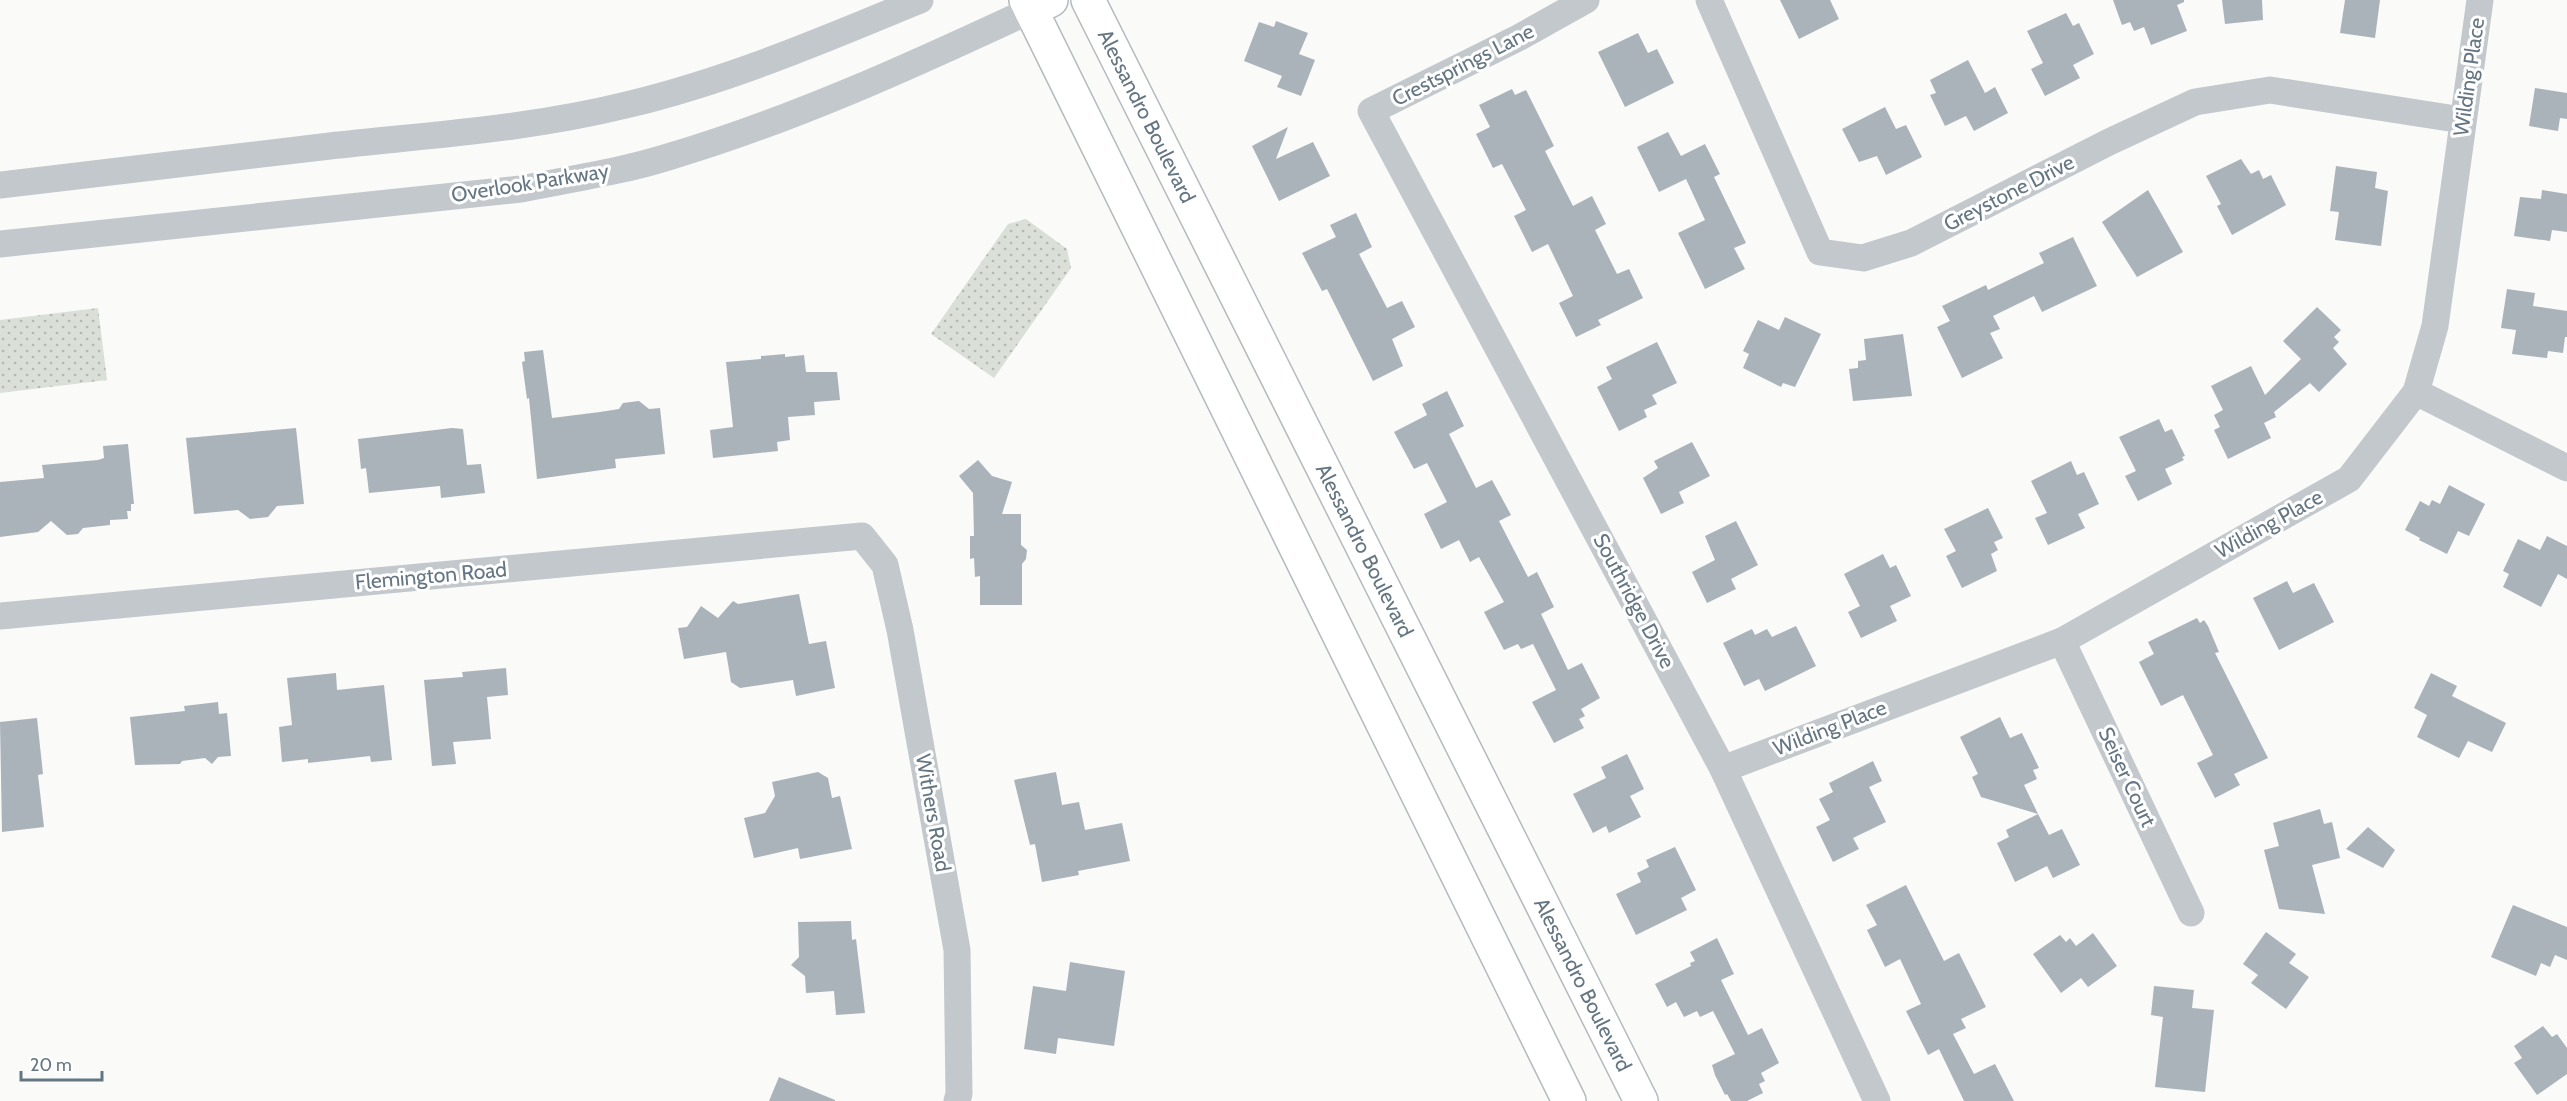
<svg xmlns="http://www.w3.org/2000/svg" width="2567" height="1101" font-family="Cabin,sans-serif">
	<defs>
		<pattern id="park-dots" width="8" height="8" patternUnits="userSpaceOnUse" patternTransform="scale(1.5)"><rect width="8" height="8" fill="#dadfd7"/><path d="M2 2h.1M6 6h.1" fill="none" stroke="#b4b9b4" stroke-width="1.8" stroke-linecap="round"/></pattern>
	</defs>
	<rect width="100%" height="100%" fill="#fafaf8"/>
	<g fill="url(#park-dots)">
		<polygon points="1026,219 1067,249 1071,268 994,378 931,334 1008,224"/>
		<polygon points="98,308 107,380 0,393 0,320"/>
	</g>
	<g fill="#aab3b9">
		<polygon points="1780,0 1830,0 1839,19 1799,39"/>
		<polygon points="2113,0 2184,0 2184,2 2177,5 2187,31 2151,45 2144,27 2134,31 2130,22 2122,25"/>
		<polygon points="2222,0 2262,0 2263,20 2225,24"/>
		<polygon points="2345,0 2380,0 2375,38 2340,33"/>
		<polygon points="2066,13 2073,26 2079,23 2094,54 2073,65 2080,78 2045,96 2031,69 2043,63 2027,31"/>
		<polygon points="1276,21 1308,33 1299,54 1315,60 1301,96 1277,87 1282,76 1244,61 1259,22 1274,27"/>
		<polygon points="1638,33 1648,53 1657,49 1674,83 1625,107 1598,52"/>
		<polygon points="1968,60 1985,93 1995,87 2008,113 1974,131 1966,116 1945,126 1930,95 1936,93 1930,80"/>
		<polygon points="2535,88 2567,93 2567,119 2560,118 2558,131 2529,126"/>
		<polygon points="1512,89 1515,95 1526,90 1554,146 1545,151 1573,206 1592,196 1606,224 1595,230 1617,274 1629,269 1643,298 1598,320 1601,325 1576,337 1559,303 1573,296 1548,244 1532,252 1514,216 1526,210 1502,164 1493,168 1476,134 1490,127 1479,105"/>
		<polygon points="1885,107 1896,129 1906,125 1922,157 1886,175 1877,156 1859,162 1842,129"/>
		<polygon points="1288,127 1276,159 1313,142 1330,176 1279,201 1252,146"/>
		<polygon points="1668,132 1681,156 1705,144 1720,174 1714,177 1746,243 1734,248 1745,269 1705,289 1678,233 1705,220 1686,179 1659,192 1637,147"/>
		<polygon points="2241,159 2251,174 2259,170 2263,179 2271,175 2286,205 2232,235 2217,206 2221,204 2206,176"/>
		<polygon points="2336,166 2377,172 2375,188 2388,191 2381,246 2335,240 2339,212 2330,211"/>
		<polygon points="2148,190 2183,252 2137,277 2102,222"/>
		<polygon points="2542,190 2567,194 2567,232 2552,230 2550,241 2514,236 2520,197 2541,199"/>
		<polygon points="1356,213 1372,247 1359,254 1387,308 1402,301 1415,327 1392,339 1403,366 1373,381 1327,289 1322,291 1302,253 1336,237 1330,225"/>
		<polygon points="2073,237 2097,286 2042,312 2034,296 1993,316 2000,329 1990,333 2003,358 1962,378 1937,327 1950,321 1942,306 1986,285 1988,290 2044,263 2039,253"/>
		<polygon points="2507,289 2535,293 2533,306 2567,311 2567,337 2565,337 2563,353 2548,351 2547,358 2512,354 2516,330 2501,328"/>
		<polygon points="2317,307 2341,330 2334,337 2339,342 2333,348 2347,364 2319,392 2310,383 2274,412 2276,417 2264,423 2271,438 2228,459 2214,430 2220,427 2214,415 2223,410 2211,386 2251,366 2265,395 2301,359 2283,341"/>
		<polygon points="1785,317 1821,334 1795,387 1783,383 1781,387 1743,368 1749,354 1743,351 1758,320 1779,330"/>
		<polygon points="1903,334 1912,396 1853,401 1849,369 1858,368 1858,361 1866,360 1864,339"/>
		<polygon points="1657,342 1677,383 1652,395 1657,404 1644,410 1647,417 1619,431 1597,387 1612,379 1606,367"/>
		<polygon points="543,350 552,418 600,412 619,409 623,403 639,401 649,409 660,408 665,454 615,459 616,468 537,479 529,398 527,399 522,362 525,361 524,352"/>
		<polygon points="785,354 785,357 804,355 806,372 837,372 840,400 814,402 815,415 788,417 790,440 777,442 778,451 713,458 710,430 733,427 726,362 761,359 761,356"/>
		<polygon points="1447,391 1464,426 1449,434 1476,488 1492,480 1511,515 1499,521 1528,577 1537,572 1554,607 1541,614 1568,670 1582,663 1600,698 1581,709 1585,716 1579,719 1584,728 1554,743 1532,702 1556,690 1533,644 1521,649 1518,644 1504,650 1484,612 1504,602 1479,557 1470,562 1459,540 1441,549 1424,514 1447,502 1427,463 1414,469 1394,432 1427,415 1422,404"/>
		<polygon points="2159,419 2165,432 2172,429 2185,456 2182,457 2184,460 2165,469 2172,484 2138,501 2125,476 2136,471 2119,437"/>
		<polygon points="296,428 304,504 277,506 268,517 250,519 238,510 194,514 186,438"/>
		<polygon points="452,428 463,429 467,465 481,464 485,493 441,498 440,486 369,493 366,468 361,469 358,439"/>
		<polygon points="1692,442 1710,476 1679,492 1684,503 1661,514 1643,478 1658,468 1654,461"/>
		<polygon points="128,444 134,504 131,504 131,511 127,511 128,519 110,520 110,525 83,528 78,534 67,535 51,521 38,532 0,537 0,482 44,478 42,465 98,460 104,458 103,446"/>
		<polygon points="978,460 992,476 1012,482 1002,514 1021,514 1021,545 1027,550 1026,559 1022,564 1022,605 980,605 980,576 975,577 974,558 970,559 970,536 974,536 973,493 959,476"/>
		<polygon points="2071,461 2077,475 2084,472 2099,504 2078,514 2085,528 2048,545 2035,518 2047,513 2031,481"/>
		<polygon points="2449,485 2485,504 2469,536 2458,531 2447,554 2419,540 2420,538 2405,530 2420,501 2429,506 2432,500 2440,504"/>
		<polygon points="1988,508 2003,538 1994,542 1998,550 1991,554 1997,571 1962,588 1946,556 1956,551 1944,529"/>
		<polygon points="1736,521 1758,565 1731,579 1736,589 1707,603 1692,572 1715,560 1705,536"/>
		<polygon points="2547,536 2567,546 2567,579 2558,574 2541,607 2503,587 2509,574 2503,571 2518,539 2540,550"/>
		<polygon points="1883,554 1890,568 1896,565 1911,596 1890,606 1897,621 1861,638 1848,612 1860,606 1844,574"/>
		<polygon points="2287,581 2293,593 2314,583 2334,622 2279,650 2253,598"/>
		<polygon points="799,594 809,644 826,641 835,688 796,696 793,680 740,688 731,682 726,652 684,659 678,628 687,627 701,606 718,618 733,601 738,604"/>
		<polygon points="2197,618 2200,623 2204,620 2208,626 2219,652 2215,653 2268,758 2234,774 2240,785 2215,798 2197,763 2213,755 2183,695 2161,706 2139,662 2154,654 2148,642"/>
		<polygon points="1796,626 1816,666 1765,691 1759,679 1744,686 1723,643 1752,629 1755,635 1767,629 1772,637"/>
		<polygon points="506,668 508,695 487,697 491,739 453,742 456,764 432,766 424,680 463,677 462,672"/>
		<polygon points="336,673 337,690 384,685 392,760 371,762 370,756 308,763 308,759 282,762 279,727 292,725 287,678"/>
		<polygon points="2431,673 2457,686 2452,696 2506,723 2492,752 2468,741 2459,758 2417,737 2427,715 2414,708"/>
		<polygon points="218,702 219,714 227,713 231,756 218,757 212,764 205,758 182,761 180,764 135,765 130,717 185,711 184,706"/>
		<polygon points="2000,717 2010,738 2022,733 2039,768 2033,770 2037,779 2024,785 2038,814 1981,797 1972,777 1978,774 1960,737"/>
		<polygon points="37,718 43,774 38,775 44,827 2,832 0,722"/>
		<polygon points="1627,754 1644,789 1630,796 1641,817 1609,833 1606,826 1593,833 1573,794 1606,778 1601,767"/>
		<polygon points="1873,761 1882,781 1869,787 1886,822 1853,838 1859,849 1833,862 1816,827 1830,820 1819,799 1833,792 1829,783"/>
		<polygon points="818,772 828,778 832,798 840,796 852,849 800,859 798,848 754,858 744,818 765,813 775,796 772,782"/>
		<polygon points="1056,772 1062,805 1079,802 1085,830 1122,823 1130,861 1078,871 1079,875 1042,882 1035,844 1030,845 1014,780"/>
		<polygon points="2320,809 2324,824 2332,822 2340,858 2312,865 2325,914 2279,909 2264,850 2279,846 2273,823"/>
		<polygon points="2038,814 2049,835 2062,829 2080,865 2053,878 2047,866 2015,882 1997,843 2009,837 2006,830"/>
		<polygon points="2368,827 2395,850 2383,868 2346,849"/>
		<polygon points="1675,847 1696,890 1681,898 1687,910 1636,935 1616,894 1641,882 1637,873 1649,867 1646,860"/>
		<polygon points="1906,885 1944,961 1959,953 1986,1007 1961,1019 1966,1028 1953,1034 1974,1074 1995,1064 2014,1101 1964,1101 1939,1049 1928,1055 1906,1011 1921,1004 1900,959 1885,967 1867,930 1877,925 1866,905"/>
		<polygon points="2513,905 2567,927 2567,960 2555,955 2550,967 2541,963 2536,976 2491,957"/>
		<polygon points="851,921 852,940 856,939 865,1013 836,1015 834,991 806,993 805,976 791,965 799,957 798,922"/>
		<polygon points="2266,932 2296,954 2289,963 2309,977 2286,1009 2251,983 2258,975 2243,964"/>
		<polygon points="2093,933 2117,966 2088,987 2081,978 2061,993 2033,954 2060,935 2066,942 2070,938 2076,946"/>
		<polygon points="1717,938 1734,974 1721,980 1748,1035 1762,1028 1779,1063 1761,1073 1765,1081 1759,1084 1763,1093 1747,1101 1731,1101 1727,1094 1725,1095 1715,1075 1712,1065 1735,1054 1713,1011 1700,1017 1697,1011 1684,1017 1676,1002 1667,1007 1655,984 1691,966 1690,963 1695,961 1690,952"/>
		<polygon points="1070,962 1125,971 1114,1046 1058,1038 1056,1054 1024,1049 1033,986 1066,991"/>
		<polygon points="2154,986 2194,990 2192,1008 2214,1010 2205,1092 2155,1087 2163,1017 2151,1015"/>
		<polygon points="2543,1026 2552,1037 2557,1034 2567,1048 2567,1074 2537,1095 2514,1063 2522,1058 2514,1046"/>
		<polygon points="779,1077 835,1100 835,1101 769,1101"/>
	</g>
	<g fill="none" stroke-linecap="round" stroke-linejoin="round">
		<defs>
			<polyline id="secondary" points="1031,10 1051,0"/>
			<g id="primary">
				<polyline points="1026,0 1569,1101"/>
				<path id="s1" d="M1088,0L1641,1101"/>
			</g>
		</defs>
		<use href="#secondary" stroke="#b3babf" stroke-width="36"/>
		<use href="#primary" stroke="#b5babe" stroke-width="36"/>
		<g stroke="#c3c8cc" stroke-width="27">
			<polyline points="1586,0 1520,37 1371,111 1723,769 1877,1101"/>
			<polyline points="1709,0 1820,252 1863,258 1911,243 2109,142 2195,102 2270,90 2462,120"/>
			<path d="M0,185C110,173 220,158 330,146C429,135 529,129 626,105C727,81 824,40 920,0"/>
			<path d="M0,244L521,189C570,179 620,172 668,157C793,120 913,65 1031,10"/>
			<polyline points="2416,392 2567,468"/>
			<polyline points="0,616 862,536 885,565 900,630 957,950 959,1094 957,1101"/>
			<polyline points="2062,641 2191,913"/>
			<polyline points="1723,769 2062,641 2349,479 2416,392 2435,326 2480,0"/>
		</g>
		<use href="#secondary" stroke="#fff" stroke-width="33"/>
		<use href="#primary" stroke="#fff" stroke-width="33"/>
	</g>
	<g text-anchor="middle" stroke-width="6" stroke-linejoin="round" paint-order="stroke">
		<g font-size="21" fill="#657683" stroke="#fff">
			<text transform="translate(1463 65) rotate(-27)" y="7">Crestsprings Lane</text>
			<text transform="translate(2469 77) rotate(-82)" y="7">Wilding Place</text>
			<text dy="7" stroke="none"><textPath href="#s1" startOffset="130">Alessandro Boulevard</textPath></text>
			<text transform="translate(530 183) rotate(-9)" y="7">Overlook Parkway</text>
			<text transform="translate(2009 193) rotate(-27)" y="7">Greystone Drive</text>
			<text transform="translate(2269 524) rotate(-29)" y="7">Wilding Place</text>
			<text dy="7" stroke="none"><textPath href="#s1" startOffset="616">Alessandro Boulevard</textPath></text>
			<text transform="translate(431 576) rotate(-5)" y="7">Flemington Road</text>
			<text transform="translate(1634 601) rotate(62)" y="7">Southridge Drive</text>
			<text transform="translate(1830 728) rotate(-21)" y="7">Wilding Place</text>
			<text transform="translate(2127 777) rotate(65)" y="7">Seiser Court</text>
			<text transform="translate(933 813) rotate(80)" y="7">Withers Road</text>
			<text dy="7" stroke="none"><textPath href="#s1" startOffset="1102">Alessandro Boulevard</textPath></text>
		</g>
	</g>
	<path d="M21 1071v9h81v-9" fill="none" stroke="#657683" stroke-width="3"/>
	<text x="30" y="1071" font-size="18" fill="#657683" stroke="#ffffff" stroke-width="4.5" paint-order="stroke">20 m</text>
</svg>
